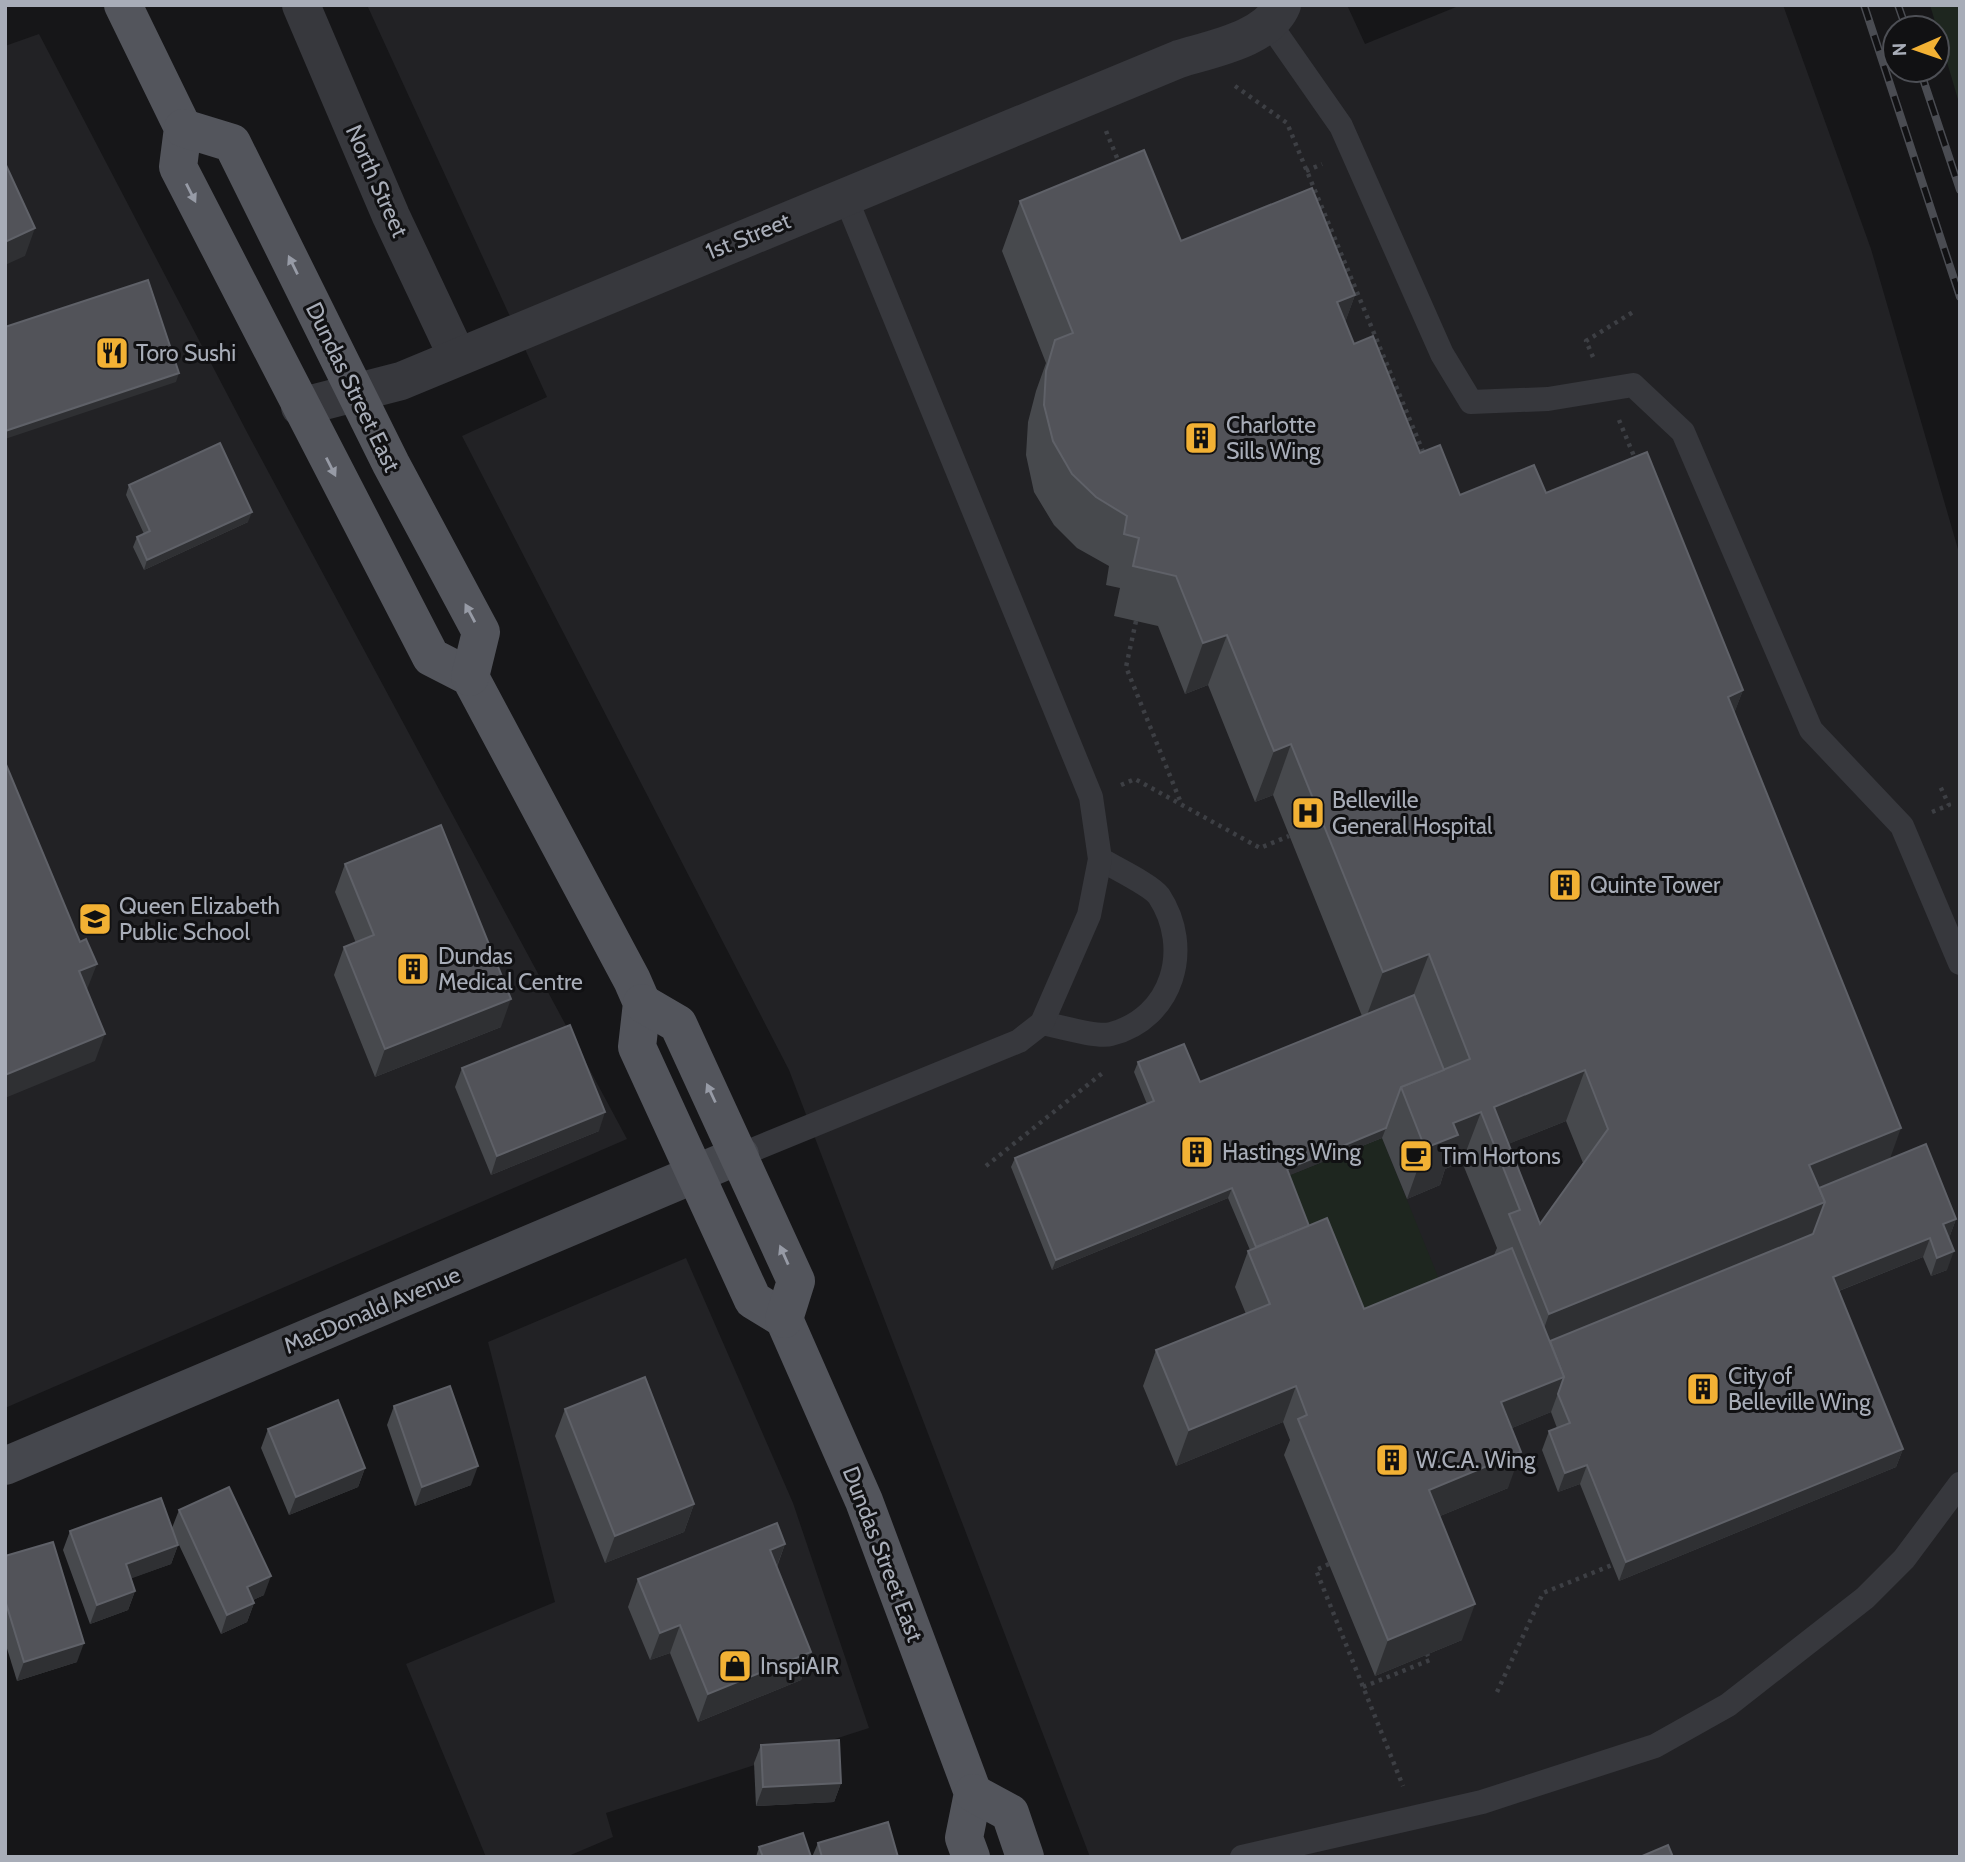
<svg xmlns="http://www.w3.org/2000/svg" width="1965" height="1862" font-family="Cabin,sans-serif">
	<rect width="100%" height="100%" fill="#161618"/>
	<g fill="#222225">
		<polygon points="367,5 1347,5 1365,44 1461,5 1783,5 1871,249 1960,556 1960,1857 1090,1857 789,1070 462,436 547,397"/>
		<polygon points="39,34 249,436 627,1139 5,1408 5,46"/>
		<polygon points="686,1258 793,1503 869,1728 606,1813 613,1837 566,1857 486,1857 406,1664 555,1602 488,1342"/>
	</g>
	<g fill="#1e261f">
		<polygon points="1930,5 1960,5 1960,106"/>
		<polygon points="1382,1138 1449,1304 1351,1345 1283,1178"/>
	</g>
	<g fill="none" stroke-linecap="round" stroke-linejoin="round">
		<g stroke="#3d3f44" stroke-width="4.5" stroke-dasharray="3.5 5" stroke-linecap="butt">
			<polyline points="1235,86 1287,123 1424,454"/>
			<polyline points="1106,131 1120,165"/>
			<polyline points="1306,171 1322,164"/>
			<polyline points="1593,357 1586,341 1633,312"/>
			<polyline points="1619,420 1636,461"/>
			<polyline points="1136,621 1126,667 1181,803"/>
			<polyline points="1121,785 1135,779 1260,848 1289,836"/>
			<polyline points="1932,812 1949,805 1940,786"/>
			<polyline points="986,1166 1105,1071"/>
			<polyline points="1329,1564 1316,1570 1403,1786"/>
			<polyline points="1363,1687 1430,1660 1427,1654"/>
			<polyline points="1497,1692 1543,1593 1612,1565"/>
		</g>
		<g stroke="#37383d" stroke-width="24">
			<polyline points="1269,23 1341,126 1442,354 1471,402 1548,399 1633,385 1683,432 1811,730 1902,826 1960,963"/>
			<path d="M1042,1023C1058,1026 1097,1038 1111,1034C1173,1018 1193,948 1159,896C1151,885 1113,867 1100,859"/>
			<polyline points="740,1155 1019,1041 1042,1023 1089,915 1100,859 1091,797 845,196"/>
			<polyline points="1242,1857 1482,1802 1655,1746 1728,1705 1865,1598 1904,1559 1960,1484"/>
		</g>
		<g stroke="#37383d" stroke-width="38">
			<polyline points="301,5 391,216 457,356"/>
			<path d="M300,407L401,381L1179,59C1211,49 1268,39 1282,5"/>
		</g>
		<polyline stroke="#45474d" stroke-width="38" points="5,1466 740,1155"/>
		<g stroke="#53555c" stroke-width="38">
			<polyline points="123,5 183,128 178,167 431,657 470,677 632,980 642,1003 637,1047 753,1300 784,1319 864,1501 973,1793 964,1838 971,1857"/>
			<polyline points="183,128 232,143 391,464 481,632 470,677"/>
			<polyline points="642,1003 678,1024 796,1281 784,1319"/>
			<polyline points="973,1793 1010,1813 1025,1857"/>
		</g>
		<defs>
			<g id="rail">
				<polyline points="1864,5 1960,297"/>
				<polyline points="1898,5 1906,28"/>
				<polyline points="1920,70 1960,190"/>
			</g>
		</defs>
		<use href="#rail" stroke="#4a4c52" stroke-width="8"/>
		<use href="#rail" stroke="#111113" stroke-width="5" stroke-dasharray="16" stroke-linecap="butt"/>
	</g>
	<g fill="#47494d" fill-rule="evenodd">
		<path d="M1020,201L1181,241L1355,295L1345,322L1354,344L1420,453L1460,495L1546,493L1743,690L1734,713L1890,1158L1956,1219L1949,1238L1947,1270L1931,1276L1923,1257L1839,1291L1903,1449L1896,1467L1619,1581L1580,1484L1558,1492L1542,1450L1549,1431L1557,1428L1551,1412L1512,1428L1508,1488L1440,1516L1462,1640L1375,1676L1284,1455L1290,1440L1283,1422L1176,1466L1143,1386L1156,1350L1246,1314L1235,1287L1248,1251L1250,1250L1228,1198L1052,1270L1011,1167L1015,1158L1147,1104L1134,1072L1138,1062L1200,1082L1362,1016L1273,795L1255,802L1208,685L1185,694L1158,626L1114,616L1120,588L1106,585L1109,566L1077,548L1054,525L1034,492L1026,455L1028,422L1036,391L1046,363L1002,251ZM1566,1121L1583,1163L1540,1224L1508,1144ZM1382,1138L1407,1199L1440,1185L1445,1169L1462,1162L1497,1248L1494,1255L1364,1309L1309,1226L1289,1175Z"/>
		<polygon points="129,485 248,522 144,570 133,547 137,537 144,534 126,495"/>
		<polygon points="345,864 501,1027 375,1077 334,975 344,947 356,943 335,892"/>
		<polygon points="462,1068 599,1131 491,1175 455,1087"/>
		<polygon points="394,1406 471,1485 415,1506 387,1425"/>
		<polygon points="565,1409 694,1504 684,1532 605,1563 555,1436"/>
		<polygon points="268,1429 365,1468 358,1487 289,1515 261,1448"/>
		<polygon points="179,1510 264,1595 253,1600 254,1603 247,1622 221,1634 172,1530 178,1545 171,1564 131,1578 135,1591 128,1610 90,1624 63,1550 70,1531 172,1528"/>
		<polygon points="785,1544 777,1567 811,1652 801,1680 698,1722 670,1653 650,1660 628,1607 638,1579"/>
		<polygon points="5,1556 77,1662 17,1681 5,1642"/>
		<polygon points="761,1745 841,1783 834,1802 756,1806 754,1763"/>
		<polygon points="818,1843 898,1857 812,1857"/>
		<polygon points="759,1847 811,1857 756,1857"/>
	</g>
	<g fill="#2f3033">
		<polygon points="35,228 25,256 5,265 5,242"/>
		<polygon points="1355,295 1337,345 1337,302"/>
		<polygon points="179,373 176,382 5,439 5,431"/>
		<polygon points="252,512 248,522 144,570 147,560"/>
		<polygon points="1227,635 1208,685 1185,694 1203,643"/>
		<polygon points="1743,690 1724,740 1728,697"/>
		<polygon points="1291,744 1273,795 1255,802 1274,751"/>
		<polygon points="1429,954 1410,1004 1364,1023 1383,972"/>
		<polygon points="97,964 86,992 79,971"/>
		<polygon points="511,999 501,1027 375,1077 385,1049"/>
		<polygon points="105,1034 95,1061 5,1098 5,1075"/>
		<polygon points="1585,1070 1566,1121 1496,1149 1494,1107"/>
		<polygon points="605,1112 599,1131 491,1175 497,1156"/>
		<polygon points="1481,1112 1462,1162 1445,1169 1440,1185 1407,1199 1425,1148 1453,1123"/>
		<polygon points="1386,1128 1382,1138 1283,1178 1287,1169"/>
		<polygon points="1901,1128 1883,1178 1803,1210 1809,1165"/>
		<polygon points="1232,1188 1228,1198 1052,1270 1056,1260"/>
		<polygon points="1825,1202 1806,1253 1538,1346 1549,1314"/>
		<polygon points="1956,1219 1949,1238 1936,1243 1943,1224"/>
		<polygon points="1930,1238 1923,1257 1826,1296 1833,1277"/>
		<polygon points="1954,1251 1947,1270 1931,1276 1937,1258"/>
		<polygon points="1564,1377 1551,1412 1488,1438 1501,1402"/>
		<polygon points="1296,1386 1283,1422 1176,1466 1189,1430"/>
		<polygon points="1903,1449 1896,1467 1619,1581 1626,1562"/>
		<polygon points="1521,1452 1508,1488 1416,1526 1429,1490"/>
		<polygon points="1587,1465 1580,1484 1558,1492 1565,1473"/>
		<polygon points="478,1466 471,1485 415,1506 422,1487"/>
		<polygon points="365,1468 358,1487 289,1515 296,1497"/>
		<polygon points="694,1504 684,1532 605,1563 615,1536"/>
		<polygon points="785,1544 775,1571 770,1550"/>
		<polygon points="178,1545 171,1564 119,1583 126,1564"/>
		<polygon points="271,1576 264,1595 240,1606 247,1587"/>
		<polygon points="135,1591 128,1610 90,1624 97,1605"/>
		<polygon points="254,1603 247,1622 221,1634 227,1615"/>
		<polygon points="1475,1604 1462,1640 1375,1676 1388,1640"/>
		<polygon points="680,1625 670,1653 650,1660 660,1633"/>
		<polygon points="84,1643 77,1662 17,1681 24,1662"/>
		<polygon points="811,1652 801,1680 698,1722 708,1694"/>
		<polygon points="841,1783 834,1802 756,1806 763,1787"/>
	</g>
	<g fill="#525359" stroke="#5f6168" stroke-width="2" fill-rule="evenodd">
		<path d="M1144,150L1181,241L1312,188L1355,295L1337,302L1354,344L1373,336L1420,453L1440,445L1460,495L1534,465L1546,493L1647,452L1743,690L1728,697L1901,1128L1809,1165L1825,1202L1549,1314L1509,1214L1520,1210L1481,1112L1453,1123L1458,1135L1425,1148L1401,1087L1470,1059L1429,954L1383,972L1291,744L1274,751L1227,635L1203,643L1176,576L1133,566L1139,538L1124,534L1127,516L1096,497L1072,474L1053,441L1044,405L1046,371L1055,340L1073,333L1020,201ZM1585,1070L1608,1129L1540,1224L1494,1107Z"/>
		<polygon points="5,163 35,228 5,242"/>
		<polygon points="148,280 179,373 5,431 5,327"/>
		<polygon points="220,443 252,512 147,560 137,537 150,531 129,485"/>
		<polygon points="5,762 80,942 86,939 97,964 79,971 105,1034 5,1075"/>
		<polygon points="441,825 511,999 385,1049 344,947 374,935 345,864"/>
		<polygon points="1414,995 1444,1070 1401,1087 1386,1128 1287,1169 1309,1226 1256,1247 1232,1188 1056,1260 1015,1158 1154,1101 1138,1062 1184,1044 1200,1082"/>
		<polygon points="570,1025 605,1112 497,1156 462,1068"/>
		<polygon points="1926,1144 1956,1219 1943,1224 1954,1251 1937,1258 1930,1238 1833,1277 1903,1449 1626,1562 1587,1465 1565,1473 1549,1431 1570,1423 1558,1394 1564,1377 1550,1341 1813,1234 1825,1202 1819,1188"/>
		<polygon points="1327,1218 1364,1309 1512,1248 1564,1377 1501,1402 1521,1452 1429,1490 1475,1604 1388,1640 1298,1419 1307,1415 1296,1386 1189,1430 1156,1350 1270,1304 1248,1251"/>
		<polygon points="645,1377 694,1504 615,1536 565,1409"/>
		<polygon points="450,1386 478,1466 422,1487 394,1406"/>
		<polygon points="338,1400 365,1468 296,1497 268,1429"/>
		<polygon points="229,1487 271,1576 247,1587 254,1603 227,1615 179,1510"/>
		<polygon points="161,1498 178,1545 126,1564 135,1591 97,1605 70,1531"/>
		<polygon points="777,1523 785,1544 770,1550 811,1652 708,1694 680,1625 660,1633 638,1579"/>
		<polygon points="53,1542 84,1643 24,1662 5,1600 5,1556"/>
		<polygon points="839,1740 841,1783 763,1787 761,1745"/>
		<polygon points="888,1822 898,1857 822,1857 818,1843"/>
		<polygon points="803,1833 811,1857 763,1857 759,1847"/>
		<polygon points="1668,1845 1673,1857 1640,1857"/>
	</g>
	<defs><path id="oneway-solid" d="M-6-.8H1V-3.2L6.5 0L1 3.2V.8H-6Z" transform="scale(1.75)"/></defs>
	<g fill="#979ba6">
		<use href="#oneway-solid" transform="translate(191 193) rotate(63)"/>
		<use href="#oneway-solid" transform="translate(293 265) rotate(-116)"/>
		<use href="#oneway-solid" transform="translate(331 467) rotate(63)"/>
		<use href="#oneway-solid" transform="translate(470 613) rotate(-118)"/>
		<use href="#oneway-solid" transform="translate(711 1093) rotate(-115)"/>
		<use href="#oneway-solid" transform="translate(784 1255) rotate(-114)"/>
	</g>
	<defs>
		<symbol id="restaurant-square" viewBox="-11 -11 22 22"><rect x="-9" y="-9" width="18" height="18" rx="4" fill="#f2b134" stroke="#111113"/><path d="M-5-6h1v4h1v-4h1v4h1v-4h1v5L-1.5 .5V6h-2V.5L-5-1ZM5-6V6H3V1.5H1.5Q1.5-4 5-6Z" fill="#111"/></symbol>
		<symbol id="building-square" viewBox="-11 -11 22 22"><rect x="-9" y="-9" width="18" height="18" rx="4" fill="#f2b134" stroke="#111113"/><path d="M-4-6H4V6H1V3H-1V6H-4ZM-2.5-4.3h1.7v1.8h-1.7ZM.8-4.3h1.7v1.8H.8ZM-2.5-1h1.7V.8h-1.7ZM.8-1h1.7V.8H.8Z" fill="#111"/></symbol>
		<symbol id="hospital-square" viewBox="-11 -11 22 22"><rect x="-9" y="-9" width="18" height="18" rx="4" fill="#f2b134" stroke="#111113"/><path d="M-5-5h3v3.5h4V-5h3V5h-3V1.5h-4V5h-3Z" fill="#111"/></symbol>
		<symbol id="school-square" viewBox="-11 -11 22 22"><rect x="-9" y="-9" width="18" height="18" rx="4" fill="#f2b134" stroke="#111113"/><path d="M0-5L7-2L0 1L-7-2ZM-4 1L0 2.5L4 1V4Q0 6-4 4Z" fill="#111"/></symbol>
		<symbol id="cafe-square" viewBox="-11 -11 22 22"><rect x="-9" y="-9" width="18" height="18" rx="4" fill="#f2b134" stroke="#111113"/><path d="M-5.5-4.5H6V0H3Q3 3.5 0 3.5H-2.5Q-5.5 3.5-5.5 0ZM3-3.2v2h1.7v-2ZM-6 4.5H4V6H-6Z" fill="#111"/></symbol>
		<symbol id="shop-square" viewBox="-11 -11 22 22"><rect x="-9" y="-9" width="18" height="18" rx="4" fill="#f2b134" stroke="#111113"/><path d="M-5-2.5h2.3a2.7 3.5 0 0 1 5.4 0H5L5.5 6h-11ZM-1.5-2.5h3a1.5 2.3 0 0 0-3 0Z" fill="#111"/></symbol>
	</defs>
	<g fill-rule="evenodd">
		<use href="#restaurant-square" x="93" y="334" width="38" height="38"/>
		<use href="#building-square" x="1182" y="419" width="38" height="38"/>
		<use href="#hospital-square" x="1289" y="794" width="38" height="38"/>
		<use href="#building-square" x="1546" y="866" width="38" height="38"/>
		<use href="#school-square" x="76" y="900" width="38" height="38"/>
		<use href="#building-square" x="394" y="950" width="38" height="38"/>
		<use href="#building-square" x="1178" y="1133" width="38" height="38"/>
		<use href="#cafe-square" x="1397" y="1137" width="38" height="38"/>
		<use href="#building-square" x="1684" y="1370" width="38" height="38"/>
		<use href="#building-square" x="1373" y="1441" width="38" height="38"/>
		<use href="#shop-square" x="716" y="1647" width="38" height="38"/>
	</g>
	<g text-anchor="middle" stroke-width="6" stroke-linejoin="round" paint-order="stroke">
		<g font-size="23" fill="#a8adb8" stroke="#111113">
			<text transform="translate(377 181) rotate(66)" y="8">North Street</text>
			<text transform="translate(748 236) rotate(-22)" y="8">1st Street</text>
			<text transform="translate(353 387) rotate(64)" y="8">Dundas Street East</text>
			<text transform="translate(372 1310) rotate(-23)" y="8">MacDonald Avenue</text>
			<text transform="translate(883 1554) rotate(69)" y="8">Dundas Street East</text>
		</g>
		<g font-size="23" fill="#a8adb8" stroke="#111113" text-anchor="start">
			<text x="136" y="361">Toro Sushi</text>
			<text x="1226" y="433">Charlotte<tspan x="1226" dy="26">Sills Wing</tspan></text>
			<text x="1332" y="808">Belleville<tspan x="1332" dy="26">General Hospital</tspan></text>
			<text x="1590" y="893">Quinte Tower</text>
			<text x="119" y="914">Queen Elizabeth<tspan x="119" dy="26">Public School</tspan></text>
			<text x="438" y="964">Dundas<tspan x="438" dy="26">Medical Centre</tspan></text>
			<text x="1222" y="1160">Hastings Wing</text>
			<text x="1440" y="1164">Tim Hortons</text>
			<text x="1728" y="1384">City of<tspan x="1728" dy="26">Belleville Wing</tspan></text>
			<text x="1416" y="1468">W.C.A. Wing</text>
			<text x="760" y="1674">InspiAIR</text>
		</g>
	</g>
	<rect width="1965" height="1862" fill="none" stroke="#a8adb8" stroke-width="14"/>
	<g transform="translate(1916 49) rotate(268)"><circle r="33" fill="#111113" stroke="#4d4f55" stroke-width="2"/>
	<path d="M0-5L12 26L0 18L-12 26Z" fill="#f2b134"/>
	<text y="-10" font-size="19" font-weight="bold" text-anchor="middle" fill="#a8adb8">N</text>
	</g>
</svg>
